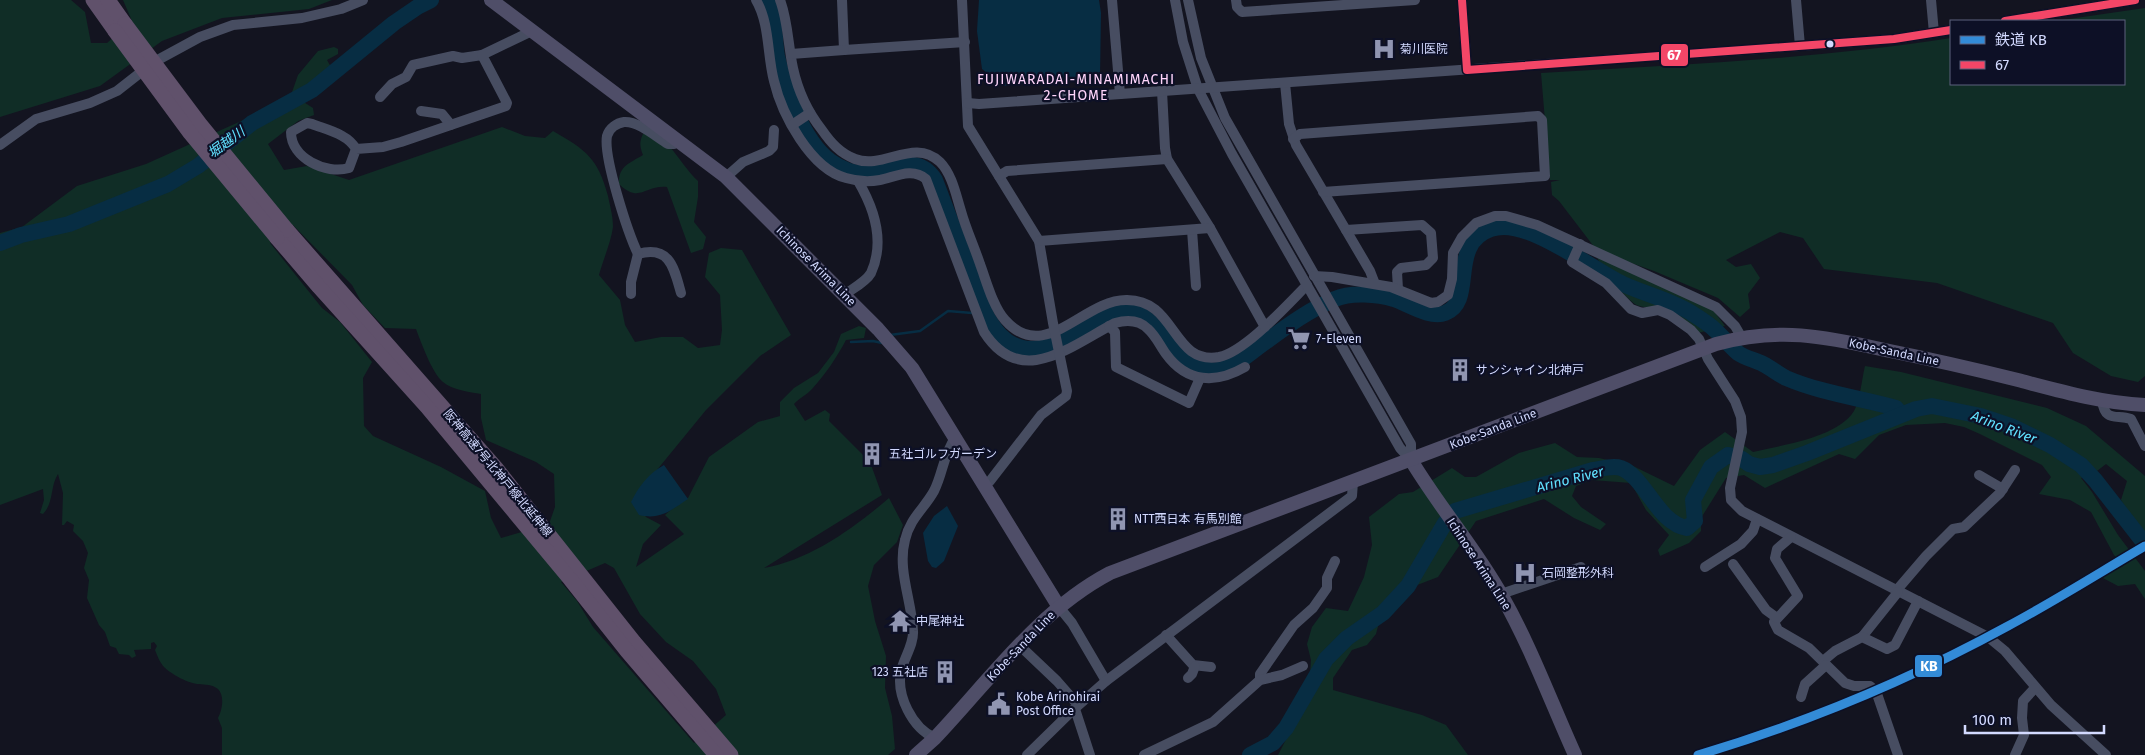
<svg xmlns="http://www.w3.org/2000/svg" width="2145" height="755" font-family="'Fira Sans','Noto Sans JP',sans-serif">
	<rect width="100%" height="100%" fill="#131420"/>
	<g fill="#102d26" fill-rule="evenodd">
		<polygon points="0,0 71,0 85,12 91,43 107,43 132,21 123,0 332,0 309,9 222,18 162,41 100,86 0,117"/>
		<path d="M2145,8V376L2138,382L2111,376L2073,353L2053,323L1937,283L1824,269L1803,238L1780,232L1726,260L1736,267L1751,264L1760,278L1748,294L1750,308L1740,317L1718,298L1654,271L1606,254L1595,248L1559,201L1552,195L1551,182L1560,180H1550L1541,73C1678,65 1816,59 1951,38V84H2124V21H2055Z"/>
		<path d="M334,47L338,49V54L327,60L332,69L302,101L313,108L314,115L298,121L268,144L284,170L307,166L349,180L502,127L525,136L545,138L553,131C586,150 598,158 608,196C610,206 613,216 613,227C611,242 603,260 599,275L620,300L625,325L635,342L661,337H683L698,348L720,345L722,330L720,295L705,277L709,253L721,248L742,250L791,335L760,356L706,410L634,498L646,517L661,525L643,544L636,567L684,534L665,515L675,506L688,498L709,457L758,422L780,416V402L794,388L818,373L834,352L841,334L859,326L866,328L864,338L846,340C837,357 825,375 812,389C807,395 799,398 794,404L805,421L825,410L830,414L829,421L870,462L882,495L764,568C810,560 854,528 889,498L903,525L897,542L874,565L868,586L875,621L886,656L885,688L892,716L895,749L888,755H222V728L218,718C222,711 225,696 218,689C212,684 205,685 199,684C189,684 171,674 164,667C160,663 157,655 155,650L157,646L154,642L151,643V649L134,650L136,656L132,658L129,655L119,654L116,648L110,646L105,632L99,625L87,598L89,580L84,568L88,553L83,541L73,531L74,525L67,521L64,525H62L63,493L58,474C50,486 54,503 43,514L40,513L44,500L43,489L0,505V233L22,227L77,186L146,164L263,111L291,95L298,75L318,51ZM293,225L352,285L363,305L385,328L416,329C421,342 432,373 443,382C452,390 470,392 481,394V418L486,440L536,462L554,474L555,507L549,524L501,538L491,518L485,491L441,467L373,436L364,426L363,378L372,362L340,322L322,308L270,243ZM605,563L614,568L640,614L666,642L693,661L716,689L726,715L694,743L593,627L577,601L561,582Z"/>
		<path d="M651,130C672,143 681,165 698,181V197L694,222L706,237L703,249L691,253L667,187C644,185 640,204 619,184C618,166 630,163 643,155C640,147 639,142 643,134Z"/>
		<path d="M1596,256L1713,310L1725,326L1698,333L1662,306C1638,309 1636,307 1620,290L1624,277L1600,263Z"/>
		<path d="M1865,366L1901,372L2047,408L2086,426L2145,476V536L2138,529L2121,500L2127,481L2106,464L2097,471L2081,478L2092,492L2118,535L2145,571V599L2135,584L2118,586L2101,577L2123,566L2114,555L2091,512L2070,500L2039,494L2051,477L2042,465L1980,434L1964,427L1945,423L1906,425L1879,435L1855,459L1839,454L1765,488L1744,475L1726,478L1701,518V531L1689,543L1660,556L1658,550L1669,535L1646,510L1631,483L1592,480L1576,486L1572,496L1581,507L1606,524L1600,530L1574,518L1544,499L1476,521L1438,577L1399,592L1383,607L1376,634L1367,645L1352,650L1333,678V690L1422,715L1446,725L1468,755H1278L1293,726V704L1310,676L1311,660L1307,644L1312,627L1326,608L1348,611L1364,577L1372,545L1369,517L1399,494L1413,492L1452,468L1465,477H1476L1519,453L1555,443L1577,457L1599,458L1633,466L1674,486L1700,450L1725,432L1753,452C1782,445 1837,438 1854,411C1860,401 1862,378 1865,366Z"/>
	</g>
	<g fill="#072d43">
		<polygon points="979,0 1099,0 1101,13 1100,76 1003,86 982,69 977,31"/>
		<path d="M664,465L688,499C670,511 660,520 639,515L631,502C639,486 648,474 664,465Z"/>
		<polygon points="947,506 958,526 944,561 936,568 932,567 928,561 923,533 934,516"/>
	</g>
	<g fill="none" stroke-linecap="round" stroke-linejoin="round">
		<g stroke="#072d43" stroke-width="2.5">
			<polyline points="981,314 987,317"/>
			<polyline points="890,335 920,331 948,311 972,313"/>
			<polyline points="851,342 873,341 882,343"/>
		</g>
		<g stroke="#072d43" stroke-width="16">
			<path d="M766,0C776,15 774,39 777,56C784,88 803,141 830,161C840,168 853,174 866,173C892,171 917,152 935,180L987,317C991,323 995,330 1000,335C1028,365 1065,340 1093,324C1102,319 1113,312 1123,311C1160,309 1168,365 1209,370C1215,371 1225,369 1230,366C1240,362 1249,354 1257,348C1282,330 1306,311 1335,299C1350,292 1378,294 1394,299C1408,304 1431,319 1445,313C1477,301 1447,244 1491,229C1527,216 1592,270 1623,284C1647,295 1671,300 1693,314C1701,319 1709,324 1715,330C1723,337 1730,346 1738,353C1745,358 1755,360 1763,364C1771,368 1778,374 1786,378C1821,393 1860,398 1896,408L1901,414"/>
			<polyline points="0,243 21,235 69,224 168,184 198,166 252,123 312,90 394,23 419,6 431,0"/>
			<path d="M1250,755L1273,743L1286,728L1326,659L1347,638L1383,613L1408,586L1445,523L1455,511L1593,470C1601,469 1612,465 1621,468C1645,477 1658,524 1687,528L1695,521L1693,500L1711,467L1728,455L1742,459L1749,464L1760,467L1773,465L1807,453L1916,409L1932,406L1981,416L2011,426L2050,445L2081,465L2095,480L2145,544"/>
		</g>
		<g stroke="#474d61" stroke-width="10">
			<path d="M756,0C770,24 767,55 774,81C782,115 811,169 846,178C856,181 869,182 880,180C895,177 912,167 926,179L984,332C1021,390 1072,345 1115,323C1126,320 1139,320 1148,329C1156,336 1160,346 1166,354C1187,383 1216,384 1245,367"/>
			<path d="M780,0C788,21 788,45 793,68C798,91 807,111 822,130C831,143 840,153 855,159C884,170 914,137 940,162C952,174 956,195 961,211C966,229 974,246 980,264C986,280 993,307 1005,320C1045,365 1083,300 1126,300C1177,299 1171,365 1219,357C1245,352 1288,304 1307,285"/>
			<polyline points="842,0 844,50 965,42"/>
			<polyline points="962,0 968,126 1039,241 1053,323 1067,391 1066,396 1041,415 990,481 984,486"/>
			<polyline points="1112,0 1120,94"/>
			<polyline points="1175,0 1183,42 1198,89 1232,154 1400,448 1411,460"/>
			<polyline points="1188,0 1201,58 1225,118 1411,444 1411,460"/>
			<polyline points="1236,0 1237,7 1242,12 1415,0"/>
			<polyline points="1462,0 1467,70"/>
			<polyline points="1796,0 1800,46"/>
			<polyline points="1931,0 1934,33"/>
			<polyline points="2005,21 2135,0"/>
			<polyline points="791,54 844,50"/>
			<polyline points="1285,83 1289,124 1296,145 1370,271 1375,284"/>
			<polyline points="1162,91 1165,148 1167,159 1210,228 1265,327"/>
			<polyline points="380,97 392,84 406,77 413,65 453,56 462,58 482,55"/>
			<polyline points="968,103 979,104 1800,46 1894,39 1951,30"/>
			<polyline points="421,111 442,114 451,125"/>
			<polyline points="792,125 810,113"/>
			<path d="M676,139L674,144H668C656,137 639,121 624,122C617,123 609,128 607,136C603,157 628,233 638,254C670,245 674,268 681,293"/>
			<polyline points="1293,139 1300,134 1538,116 1542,120 1545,176 1323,192"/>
			<polyline points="0,145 36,119 90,103 117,91 154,62 200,37 233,25 302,18 341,9 363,0"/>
			<path d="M356,149L349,168C326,175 291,158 291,132L307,123L312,124C327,130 348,134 356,149L383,147L401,142L506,106L507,103L482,55L532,31"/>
			<polyline points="999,176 1007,171 1167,159"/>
			<polyline points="726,177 743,162 769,151 773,147 774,130"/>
			<polyline points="1192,230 1196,286"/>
			<polyline points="1346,230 1422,225 1431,233 1433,258 1426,265 1401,268 1397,272 1398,289"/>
			<polyline points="1039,241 1210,228"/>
			<polyline points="1580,244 1572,262 1606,283 1631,309 1642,313 1658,310 1670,315 1691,330 1699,339 1708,359 1735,401 1741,417 1742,432 1730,488 1731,500 1742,511 1988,637 2005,651 2051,705 2106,755"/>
			<polyline points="1314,276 1332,277 1391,287 1431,303 1438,302 1448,295 1452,279 1453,253 1462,237 1476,223 1495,216 1506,216 1537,225 1716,307 1735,326 1742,338"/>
			<polyline points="631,294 631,282 638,254"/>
			<path d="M844,295C852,289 866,282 871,273C885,242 874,208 858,181"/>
			<polyline points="1109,326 1115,332 1116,367 1189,403 1200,378"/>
			<path d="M2102,400C2105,423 2116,414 2131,419L2145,446"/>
			<polyline points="1979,475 2003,489"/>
			<polyline points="1791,537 1777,549 1775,558 1798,596 1774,622 1778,630 1809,648 1845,683 1854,686 1870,686 1876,691 1898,755"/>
			<polyline points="1733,564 1766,610 1777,618"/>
			<polyline points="1705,567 1741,544 1753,531 1757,519"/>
			<polyline points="1896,591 1926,556 1953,529 1964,527 2000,493 2015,470"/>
			<polyline points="1501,594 1581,567"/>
			<polyline points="1059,607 1072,623 1106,681"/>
			<polyline points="1166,635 1193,665 1211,667"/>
			<polyline points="1862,637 1898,592"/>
			<polyline points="1019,645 1057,681 1078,705"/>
			<polyline points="1823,661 1835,651 1862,637 1887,649 1895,645 1918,601"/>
			<polyline points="1188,678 1192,674 1195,666"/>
			<polyline points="1260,680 1260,674 1294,625 1313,608 1327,588 1327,578 1335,561"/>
			<polyline points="1801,697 1805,684 1826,665"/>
			<polyline points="1073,710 1076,712 1090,755"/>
			<path d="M935,738C912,728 896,695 901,671C904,658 914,644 913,631C912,601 897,570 905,540C910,518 924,509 934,491C943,473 943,456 955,438"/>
			<polyline points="1027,755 1073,710 1106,681 1352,496 1353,482"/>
			<polyline points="1144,755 1213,722 1260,680 1282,675 1303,666"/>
			<polyline points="2015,755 2024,735 2022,718 2023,701 2035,688"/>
		</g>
		<g stroke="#4f4e68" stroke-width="14">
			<polyline points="491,0 726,177 878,329 912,368 1059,607"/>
			<path d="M1411,460C1439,507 1476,549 1502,596C1531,647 1551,702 1575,755"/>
			<path d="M916,755L935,738C990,680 1038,611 1110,573L1716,344C1779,327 1823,336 1885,350C1930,359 1974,369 2018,380C2060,391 2102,403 2145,405"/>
		</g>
		<g stroke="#60516b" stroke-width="15">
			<polyline points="93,0 115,31"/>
			<polyline points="108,0 125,24"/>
			<polyline points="287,230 496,468 634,642 731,755"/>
			<polyline points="277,238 319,287 427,407 570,579 627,651 716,755"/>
		</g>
		<g stroke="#60516b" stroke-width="15">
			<polyline points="125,24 200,124 287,230"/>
			<polyline points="115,31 190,133 277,238"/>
		</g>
		<defs>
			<g id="bus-1">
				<polyline points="1462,0 1467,70 1894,39 1951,30"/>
				<polyline points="2005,21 2135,0"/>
			</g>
		</defs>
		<use href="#bus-1" stroke="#0d1026" stroke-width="11"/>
		<use href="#bus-1" stroke="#f34667" stroke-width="8"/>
		<defs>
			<path id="rail-1" d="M1698,755C1806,723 1909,680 2008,626C2055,601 2099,573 2145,546"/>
		</defs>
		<use href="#rail-1" stroke="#0d1026" stroke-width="12"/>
		<use href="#rail-1" stroke="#338bd7" stroke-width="9"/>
	</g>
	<defs>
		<symbol id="hospital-bare" viewBox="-9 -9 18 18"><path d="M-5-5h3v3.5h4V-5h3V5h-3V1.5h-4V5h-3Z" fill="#9095b1" stroke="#0d1026" stroke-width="2.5" paint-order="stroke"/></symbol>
		<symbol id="supermarket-bare" viewBox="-9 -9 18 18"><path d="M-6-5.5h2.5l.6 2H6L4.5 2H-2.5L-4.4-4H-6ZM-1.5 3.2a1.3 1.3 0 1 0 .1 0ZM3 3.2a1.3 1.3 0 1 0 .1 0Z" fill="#9095b1" stroke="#0d1026" stroke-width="2.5" paint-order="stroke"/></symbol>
		<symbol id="building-bare" viewBox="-9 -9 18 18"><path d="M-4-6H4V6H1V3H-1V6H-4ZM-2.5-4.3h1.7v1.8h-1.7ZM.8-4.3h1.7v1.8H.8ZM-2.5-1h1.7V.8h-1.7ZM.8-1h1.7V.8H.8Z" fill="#9095b1" stroke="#0d1026" stroke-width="2.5" paint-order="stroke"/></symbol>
		<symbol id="temple-bare" viewBox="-9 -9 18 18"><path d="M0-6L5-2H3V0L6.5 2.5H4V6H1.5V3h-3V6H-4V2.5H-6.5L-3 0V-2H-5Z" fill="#9095b1" stroke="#0d1026" stroke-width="2.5" paint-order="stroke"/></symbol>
		<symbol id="civic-bare" viewBox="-9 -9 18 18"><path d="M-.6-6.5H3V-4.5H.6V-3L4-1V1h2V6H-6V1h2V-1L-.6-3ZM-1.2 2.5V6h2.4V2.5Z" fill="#9095b1" stroke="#0d1026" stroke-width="2.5" paint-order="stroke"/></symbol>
	</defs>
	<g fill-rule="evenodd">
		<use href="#hospital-bare" x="1368" y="33" width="32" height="32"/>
		<use href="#supermarket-bare" x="1283" y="323" width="32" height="32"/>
		<use href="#building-bare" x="1444" y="354" width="32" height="32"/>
		<use href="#building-bare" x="856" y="438" width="32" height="32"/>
		<use href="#building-bare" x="1102" y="503" width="32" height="32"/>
		<use href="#hospital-bare" x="1509" y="557" width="32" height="32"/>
		<use href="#temple-bare" x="884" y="605" width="32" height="32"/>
		<use href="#building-bare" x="929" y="656" width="32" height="32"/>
		<use href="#civic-bare" x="983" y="688" width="32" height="32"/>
	</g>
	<circle fill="#d3daff" stroke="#0d1026" stroke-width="2" cx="1830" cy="44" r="4.5"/>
	<g text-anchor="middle" stroke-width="4.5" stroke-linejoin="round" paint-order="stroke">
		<g font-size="12" fill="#d3daff" stroke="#0d1026" text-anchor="start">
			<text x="1400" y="53">菊川医院</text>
			<text x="1316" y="343">7-Eleven</text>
			<text x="1476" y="374">サンシャイン北神戸</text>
			<text x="889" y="458">五社ゴルフガーデン</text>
			<text x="1134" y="523">NTT西日本 有馬別館</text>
			<text x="1542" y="577">石岡整形外科</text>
			<text x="916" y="625">中尾神社</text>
			<text x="928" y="676" text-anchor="end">123 五社店</text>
			<text x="1016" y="701">Kobe Arinohirai<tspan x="1016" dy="14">Post Office</tspan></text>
		</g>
		<g font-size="12" fill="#d3daff" stroke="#0d1026">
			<text transform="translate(816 266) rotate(45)" y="4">Ichinose Arima Line</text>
			<text transform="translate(1894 352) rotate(12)" y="4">Kobe-Sanda Line</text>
			<text transform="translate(1493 429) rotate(-21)" y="4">Kobe-Sanda Line</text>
			<text transform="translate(498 473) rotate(50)" y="4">阪神高速7号北神戸線北延伸線</text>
			<text transform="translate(1479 564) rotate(57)" y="4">Ichinose Arima Line</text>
			<text transform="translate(1021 646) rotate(-46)" y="4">Kobe-Sanda Line</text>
		</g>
		<g font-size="14" letter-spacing="1" fill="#ffd5fb" stroke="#0d1026">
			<text x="1076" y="84">FUJIWARADAI-MINAMIMACHI<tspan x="1076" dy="16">2-CHOME</tspan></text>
		</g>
		<g font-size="14" font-style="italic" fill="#61e1ff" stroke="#0d1026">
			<text transform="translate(226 142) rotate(-36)" y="5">堀越川</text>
			<text transform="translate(2004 427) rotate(21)" y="5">Arino River</text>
			<text transform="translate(1570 479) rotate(-14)" y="5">Arino River</text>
		</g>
	</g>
	<g stroke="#0d1026" stroke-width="2">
		<rect x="1660" y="43" width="29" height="24" rx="5" fill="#f34667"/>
		<rect x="1914" y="654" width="29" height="24" rx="5" fill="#338bd7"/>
	</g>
	<g font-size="14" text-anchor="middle" font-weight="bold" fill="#fff">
		<text x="1674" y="60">67</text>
		<text x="1929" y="671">KB</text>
	</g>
	<rect x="1950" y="20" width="175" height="65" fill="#0d1026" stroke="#5c617d"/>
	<rect x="1960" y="36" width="25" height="8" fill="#338bd7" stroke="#5c617d"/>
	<text x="1995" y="45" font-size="15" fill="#d3daff">鉄道 KB</text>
	<rect x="1960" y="61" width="25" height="8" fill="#f34667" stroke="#5c617d"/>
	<text x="1995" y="70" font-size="15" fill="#d3daff">67</text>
	<path d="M1965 725v8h139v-8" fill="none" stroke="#d3daff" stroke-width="2.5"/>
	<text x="1972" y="725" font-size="15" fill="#d3daff" stroke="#0d1026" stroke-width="4" paint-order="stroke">100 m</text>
</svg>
